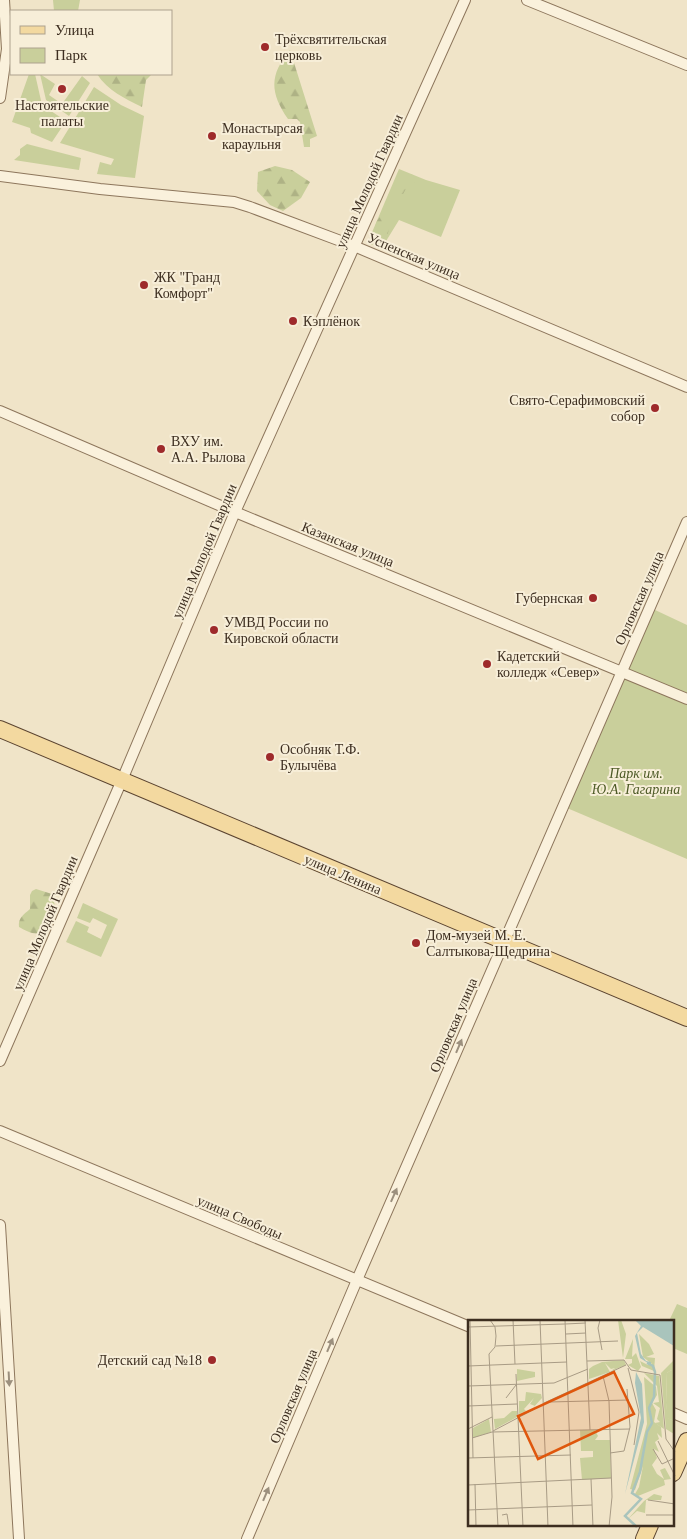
<svg xmlns="http://www.w3.org/2000/svg" width="687" height="1539" font-family="Georgia,serif">
	<defs>
		<pattern id="forest-firs" width="22" height="20" patternUnits="userSpaceOnUse" patternTransform="scale(1.25)"><rect width="22" height="20" fill="#c9cf9b"/><path d="M5 1l3.5 6h-7zM16 11l3.5 6h-7z" fill="#aeb285"/></pattern>
	</defs>
	<rect width="100%" height="100%" fill="#f0e4c8"/>
	<g fill="#c9cf9b">
		<polygon points="53,0 80,0 78,11 54,11"/>
		<polygon points="29,74 35,74 42,105 66,121 52,142 31,133 30,128 12,122"/>
		<polygon points="40,74 55,84 49,95 62,104 82,76 90,83 69,116 46,100"/>
		<polygon points="94,87 121,105 144,116 135,178 97,174 100,162 111,165 114,159 60,143"/>
		<polygon points="27,144 81,158 79,170 14,160 20,155 20,149"/>
		<polygon points="399,169 426,180 460,190 441,237 399,220 383,246 377,243 371,245 369,241 370,237"/>
		<polygon points="653,609 687,625 687,859 567,808"/>
		<polygon points="83,903 118,919 101,957 66,942 76,921 89,927 87,932 101,939 107,925 93,918 90,923 77,918"/>
		<polygon points="677,1304 687,1308 687,1354 673,1348 673,1322 669,1321"/>
	</g>
	<g fill="url(#forest-firs)">
		<path d="M290,50L317,136L310,139V147H304L300,122L297,119H288C270,93 269,75 290,50Z"/>
		<path d="M97,74H152L146,80L142,107C124,98 108,91 97,74Z"/>
		<polygon points="275,166 292,170 310,182 301,198 283,211 270,205 257,191 258,172"/>
		<path d="M406,174H411L416,177L414,183L407,187L403,194H397L395,190C396,182 398,177 406,174Z"/>
		<path d="M385,209L390,210C389,216 389,221 389,227C389,233 386,235 387,240L384,244L382,240L375,243L371,238L377,221Z"/>
		<path d="M36,889L52,894L55,906L44,931C37,937 26,931 19,927C18,918 23,915 30,909V895L32,891Z"/>
	</g>
	<g fill="none" stroke-linecap="round" stroke-linejoin="round">
		<defs>
			<g id="street">
				<polyline points="527,0 687,65"/>
				<polyline points="0,98 7,49 4,0"/>
				<polyline points="0,176 100,189 234,202 250,207 354,246 687,387"/>
				<polyline points="0,411 235,512 687,699"/>
				<polyline points="0,1061 122,780 235,512 465,0"/>
				<polyline points="0,1131 470,1327"/>
				<polyline points="0,1225 19,1539"/>
				<polyline points="673,1413 687,1419"/>
				<polyline points="247,1539 357,1280 687,522"/>
			</g>
			<g id="primary">
				<polyline points="0,729 687,1018"/>
				<polyline points="673,1473 687,1441"/>
				<polyline points="644,1539 650,1525"/>
			</g>
		</defs>
		<use href="#street" stroke="#8d765c" stroke-width="12"/>
		<use href="#primary" stroke="#5b4430" stroke-width="18"/>
		<use href="#street" stroke="#faf1dc" stroke-width="10"/>
		<use href="#primary" stroke="#f3d9a0" stroke-width="16"/>
	</g>
	<defs><path id="oneway-solid" d="M-6-.8H1V-3.2L6.5 0L1 3.2V.8H-6Z" transform="scale(1.25)"/></defs>
	<g fill="#9c907e">
		<use href="#oneway-solid" transform="translate(459 1046) rotate(-67)"/>
		<use href="#oneway-solid" transform="translate(394 1195) rotate(-66)"/>
		<use href="#oneway-solid" transform="translate(330 1345) rotate(-67)"/>
		<use href="#oneway-solid" transform="translate(9 1379) rotate(87)"/>
		<use href="#oneway-solid" transform="translate(266 1494) rotate(-67)"/>
	</g>
	<g fill="#9e2a2b" stroke="#f7eed8" stroke-width="2">
		<circle cx="265" cy="47" r="5"/>
		<circle cx="62" cy="89" r="5"/>
		<circle cx="212" cy="136" r="5"/>
		<circle cx="144" cy="285" r="5"/>
		<circle cx="293" cy="321" r="5"/>
		<circle cx="655" cy="408" r="5"/>
		<circle cx="161" cy="449" r="5"/>
		<circle cx="593" cy="598" r="5"/>
		<circle cx="214" cy="630" r="5"/>
		<circle cx="487" cy="664" r="5"/>
		<circle cx="270" cy="757" r="5"/>
		<circle cx="416" cy="943" r="5"/>
		<circle cx="212" cy="1360" r="5"/>
	</g>
	<g text-anchor="middle" stroke-width="4" stroke-linejoin="round" paint-order="stroke">
		<g font-size="14" fill="#3d2e20" stroke="#f7eed8" text-anchor="start">
			<text x="275" y="44">Трёхсвятительская<tspan x="275" dy="16">церковь</tspan></text>
			<text x="62" y="110" text-anchor="middle">Настоятельские<tspan x="62" dy="16">палаты</tspan></text>
			<text x="222" y="133">Монастырсая<tspan x="222" dy="16">караульня</tspan></text>
			<text x="154" y="282">ЖК "Гранд<tspan x="154" dy="16">Комфорт"</tspan></text>
			<text x="303" y="326">Кэплёнок</text>
			<text x="645" y="405" text-anchor="end">Свято-Серафимовский<tspan x="645" dy="16">собор</tspan></text>
			<text x="171" y="446">ВХУ им.<tspan x="171" dy="16">А.А. Рылова</tspan></text>
			<text x="583" y="603" text-anchor="end">Губернская</text>
			<text x="224" y="627">УМВД России по<tspan x="224" dy="16">Кировской области</tspan></text>
			<text x="497" y="661">Кадетский<tspan x="497" dy="16">колледж «Север»</tspan></text>
			<text x="280" y="754">Особняк Т.Ф.<tspan x="280" dy="16">Булычёва</tspan></text>
			<text x="426" y="940">Дом-музей М. Е.<tspan x="426" dy="16">Салтыкова-Щедрина</tspan></text>
			<text x="202" y="1365" text-anchor="end">Детский сад №18</text>
		</g>
		<g font-size="14" fill="#3d2e20" stroke="#f7eed8">
			<text transform="translate(369 181) rotate(-66)" y="5">улица Молодой Гвардии</text>
			<text transform="translate(414 256) rotate(23)" y="5">Успенская улица</text>
			<text transform="translate(348 544) rotate(22)" y="5">Казанская улица</text>
			<text transform="translate(204 551) rotate(-67)" y="5">улица Молодой Гвардии</text>
			<text transform="translate(639 598) rotate(-66)" y="5">Орловская улица</text>
			<text transform="translate(343 874) rotate(23)" y="5">улица Ленина</text>
			<text transform="translate(45 923) rotate(-67)" y="5">улица Молодой Гвардии</text>
			<text transform="translate(453 1025) rotate(-67)" y="5">Орловская улица</text>
			<text transform="translate(240 1217) rotate(23)" y="5">улица Свободы</text>
			<text transform="translate(293 1396) rotate(-67)" y="5">Орловская улица</text>
		</g>
		<g font-size="14" font-style="italic" fill="#4d5a26" stroke="#f7eed8">
			<text x="636" y="778">Парк им.<tspan x="636" dy="16">Ю.А. Гагарина</tspan></text>
		</g>
	</g>
	<g transform="translate(468 1320)">
		<rect width="206" height="206" fill="#f0e4c8"/>
		<path d="M156,40L158,45L143,51L147,48L143,49L137,43L142,52L121,59V49L125,46L134,42ZM49,49L67,52V57L49,61ZM203,50L206,52V101L199,98L198,83L199,53ZM176,57L188,67L189,75L184,83L188,90L186,102L193,107L194,118L189,113L191,119L187,122L191,132L186,129L189,138L184,145L189,154L196,159L192,150L197,148L203,159L196,160L197,165L170,176L167,174L171,167L175,146L167,170L162,169L179,104ZM24,84L26,99L36,98L44,91H49V97L27,109ZM21,99L23,112L5,118V108ZM112,110H127L130,116L127,120H142L143,158L114,160L112,138L125,137V131H113Z" fill="#c9cf9b"/>
		<path d="M150,0H153L158,14L155,38ZM171,14L181,24L186,34L178,37L187,38L186,51L174,46L172,41L180,45L184,44L175,37ZM165,19L164,37L168,33L173,47L170,51L160,45L164,43V39H157ZM206,40V54L203,50L199,53L198,83L200,98L206,101V114L198,109L193,53ZM176,53L191,56L196,109L187,103L192,102L189,99L192,88L185,83L191,82L189,66ZM58,72L73,74L74,78L64,89L67,86L62,84L66,78L56,89L58,91L51,94V81H57ZM186,174L194,176L193,180H178L177,193L169,191L160,199L176,181Z" fill="#c9cf9b"/>
		<path d="M167,0H206V26L175,7L169,13L173,34L178,41L183,42V45L172,38L167,16L173,6ZM168,52L174,64L176,102L157,174L173,98L167,63Z" fill="#a9c4bc"/>
		<path fill="none" stroke="#a9c4bc" stroke-width="2.5" d="M169,207L157,196L173,179L164,173L172,152L179,112L184,103L181,88L186,77L187,52L185,46L179,43"/>
		<path fill="none" stroke="#a89b85" stroke-width="1" d="M2,0L5,138M22,0L27,7L28,16L27,27L21,34L30,207M45,0L47,44M72,0L80,207M97,0L105,207M117,0L122,110M132,0L130,8L134,30M97,4L118,3M0,7L97,4M98,14L118,13M28,26L150,21M119,41L156,40L163,50L192,55L198,119L207,132M0,46L99,42M160,48L171,92L166,125M48,54L55,207M135,56L141,81L144,177L141,207M0,66L86,63L120,49M38,78L48,65M81,82L161,80M76,83L158,45M0,86L49,84M0,109L24,97M25,111L76,84M4,118L24,112L162,109M190,121L207,156M185,129L194,144L207,138M142,133L156,131L162,107L159,69M0,138L103,135M123,159L125,207M7,164L8,207M0,165L143,158M180,180L207,184M0,190L124,185M34,195L39,194L41,207M178,195H207"/>
		<path fill="#df570d" fill-opacity="0.15" stroke="#df570d" stroke-width="2.5" d="M146,52L166,94L70,139L50,96Z"/>
		<rect width="206" height="206" fill="none" stroke="#3d2e20" stroke-width="2.5"/>
	</g>
	<rect x="10" y="10" width="162" height="65" fill="#f7eed8" stroke="#ada18e"/>
	<rect x="20" y="26" width="25" height="8" fill="#f3d9a0" stroke="#ada18e"/>
	<text x="55" y="35" font-size="15" fill="#3d2e20">Улица</text>
	<rect x="20" y="48" width="25" height="15" fill="#c9cf9b" stroke="#ada18e"/>
	<text x="55" y="60" font-size="15" fill="#3d2e20">Парк</text>
</svg>
